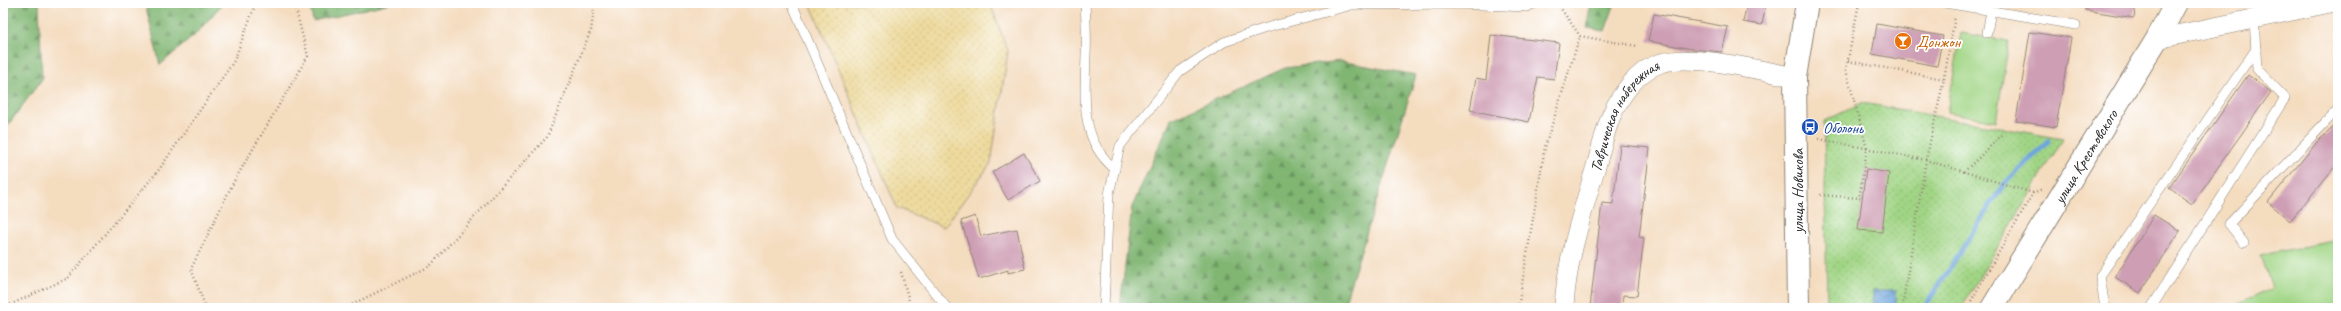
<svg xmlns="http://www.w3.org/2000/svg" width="2341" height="311" font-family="Caveat,sans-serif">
	<defs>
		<pattern id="forest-firs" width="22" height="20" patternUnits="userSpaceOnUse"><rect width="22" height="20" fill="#80b672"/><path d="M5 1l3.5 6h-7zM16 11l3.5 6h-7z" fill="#69945e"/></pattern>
		<pattern id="sand-dots" width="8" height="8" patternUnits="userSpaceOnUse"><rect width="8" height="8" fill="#eeda9e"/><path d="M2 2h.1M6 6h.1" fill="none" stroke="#cb8" stroke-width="1.8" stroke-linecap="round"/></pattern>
		<pattern id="park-dots" width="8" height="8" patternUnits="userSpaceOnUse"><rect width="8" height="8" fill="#a1d585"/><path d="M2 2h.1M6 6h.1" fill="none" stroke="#8bb773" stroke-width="1.8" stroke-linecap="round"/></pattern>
		<pattern id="water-waves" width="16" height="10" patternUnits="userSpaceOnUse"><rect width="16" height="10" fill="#6ea4db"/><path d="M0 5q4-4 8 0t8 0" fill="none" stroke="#5b86b2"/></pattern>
	</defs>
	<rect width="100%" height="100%" fill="#fff"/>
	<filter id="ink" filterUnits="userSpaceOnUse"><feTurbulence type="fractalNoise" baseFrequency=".025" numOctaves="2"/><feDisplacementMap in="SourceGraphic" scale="8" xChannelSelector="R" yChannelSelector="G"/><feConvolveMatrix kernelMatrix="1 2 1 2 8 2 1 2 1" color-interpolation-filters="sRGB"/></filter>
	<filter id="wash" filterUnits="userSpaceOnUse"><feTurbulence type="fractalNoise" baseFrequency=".012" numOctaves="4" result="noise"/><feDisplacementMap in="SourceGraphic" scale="16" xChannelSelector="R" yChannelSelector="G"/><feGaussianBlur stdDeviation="0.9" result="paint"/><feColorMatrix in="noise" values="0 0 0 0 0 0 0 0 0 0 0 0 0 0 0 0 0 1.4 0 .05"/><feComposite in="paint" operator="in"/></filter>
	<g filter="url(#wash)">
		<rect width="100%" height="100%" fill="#f4dcbf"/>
		<g fill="#a1d585" stroke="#668058">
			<polygon points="1961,33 2009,41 1996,121 1947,112"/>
			<polygon points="2338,240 2338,308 2231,308 2272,288 2261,255"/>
		</g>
		<g fill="url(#forest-firs)" stroke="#56704e">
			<polygon points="3,3 39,3 42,79 3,132"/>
			<polygon points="145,3 223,3 196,34 160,65"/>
			<polygon points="309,3 391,3 313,21"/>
			<polygon points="1591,3 1615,3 1605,31 1586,28"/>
			<polygon points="1340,61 1416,75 1343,308 1120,308 1132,207 1171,119 1285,68"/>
		</g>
		<polygon fill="url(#sand-dots)" stroke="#8c8264" points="810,3 990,3 1008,51 991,163 944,227 897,208"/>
		<polygon fill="url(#park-dots)" stroke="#668058" points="1863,103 2063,139 1961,308 1827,308 1824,121"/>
		<rect fill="url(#water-waves)" stroke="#4c6883" x="1873" y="291" width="23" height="17"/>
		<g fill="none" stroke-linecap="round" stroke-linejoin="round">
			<polyline stroke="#6ea4db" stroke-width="5" points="1924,308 2004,184 2049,141"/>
		</g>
		<g id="blocks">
			<g fill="#ce9eb4">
				<polygon points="1747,3 1766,3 1762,25 1743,22"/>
				<polygon points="2085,3 2136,3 2134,18 2085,10"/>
				<polygon points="1654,14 1728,27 1722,52 1692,49 1648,41"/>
				<polygon points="1877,24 1943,36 1937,66 1872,54"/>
				<polygon points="2030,32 2071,38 2056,127 2016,121"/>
				<polygon points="1491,35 1559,43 1554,79 1538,77 1529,122 1470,110 1476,78 1486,80"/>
				<polygon points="2248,75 2271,92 2192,204 2169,188"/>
				<polygon points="2338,123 2338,163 2290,221 2268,202 2317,142"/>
				<polygon points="1620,145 1650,148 1639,237 1644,238 1637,296 1623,295 1622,308 1590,308 1602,203 1613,204"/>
				<polygon points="1024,153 1040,181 1008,200 992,172"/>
				<polygon points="1866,169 1889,173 1882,232 1858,230"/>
				<polygon points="2154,215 2180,231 2140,293 2115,277"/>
				<polygon points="975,216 981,236 1017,229 1025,269 1008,273 1008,270 979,279 961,221"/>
			</g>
		</g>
	</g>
	<g filter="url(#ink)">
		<use href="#blocks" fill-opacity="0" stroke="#908475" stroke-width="1"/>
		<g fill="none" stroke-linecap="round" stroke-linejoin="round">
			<defs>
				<g id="service">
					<polyline points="792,3 892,239 947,308"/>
					<path d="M1085,3C1086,20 1087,38 1086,55C1085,96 1079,140 1115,169"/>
					<polyline points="1945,3 2076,25"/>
					<polyline points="1987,33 1991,11"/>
					<polyline points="2244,243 2229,224 2338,109"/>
					<polyline points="1104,308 1109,194 1120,146 1180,71 1224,42 1266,28 1352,5 1461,4 1526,7 1536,3"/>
					<polyline points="2105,308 2100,276 2256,49"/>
					<polyline points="2151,308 2285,98 2257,69 2254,19"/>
				</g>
				<g id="minor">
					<polyline points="2157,39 2330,3"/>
					<path id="s1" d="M1564,308C1566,261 1583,211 1596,166C1601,150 1605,130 1612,114C1621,94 1637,72 1658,64C1689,52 1762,71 1795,77"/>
				</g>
				<g id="secondary">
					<polyline points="1798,308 1795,77 1807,3"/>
					<path id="s2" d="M1992,308L2157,39L2176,3"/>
				</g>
			</defs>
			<use href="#service" stroke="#908475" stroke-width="10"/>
			<use href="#minor" stroke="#908475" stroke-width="20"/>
			<use href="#secondary" stroke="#908475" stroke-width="24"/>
			<g stroke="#908475" stroke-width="2.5" stroke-dasharray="1 3" stroke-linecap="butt">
				<polyline points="1557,3 1580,36 1637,46"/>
				<polyline points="1859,3 1846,70 1867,149 1859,198 1862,199"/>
				<polyline points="1848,61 1944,79 1926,160 1902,308"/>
				<polyline points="1944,79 1955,16"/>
				<polyline points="1819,139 1926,160 2033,193"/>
				<polyline points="1964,172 2002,135"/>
				<polyline points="1820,195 1859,198"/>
				<polyline points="901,272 911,308"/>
				<polyline points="3,308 68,278 158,171 234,61 256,3"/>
				<polyline points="206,308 191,269 233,183 308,56 294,3"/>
				<polyline points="345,308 430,266 547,137 591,30 595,3"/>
				<polyline points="1518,308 1545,147 1580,36"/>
				<polyline points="1967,308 2033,193 2042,189"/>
			</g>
			<use href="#service" stroke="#fff" stroke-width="9"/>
			<use href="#minor" stroke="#fff" stroke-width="19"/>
			<use href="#secondary" stroke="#fff" stroke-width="22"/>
		</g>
	</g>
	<defs>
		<symbol id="bar-disc" viewBox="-11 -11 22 22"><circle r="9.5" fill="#e8710a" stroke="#fff"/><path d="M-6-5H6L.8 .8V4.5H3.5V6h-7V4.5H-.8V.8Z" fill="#fff"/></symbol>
		<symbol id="bus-disc" viewBox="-11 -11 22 22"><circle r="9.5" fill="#1a4fb4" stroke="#fff"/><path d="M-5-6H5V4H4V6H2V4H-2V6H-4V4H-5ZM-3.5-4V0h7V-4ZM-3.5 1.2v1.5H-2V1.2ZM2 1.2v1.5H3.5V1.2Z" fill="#fff"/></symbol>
	</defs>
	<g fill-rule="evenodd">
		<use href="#bar-disc" x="1893" y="31" width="20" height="20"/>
		<use href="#bus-disc" x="1800" y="117" width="20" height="20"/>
	</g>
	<g text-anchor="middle" stroke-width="3.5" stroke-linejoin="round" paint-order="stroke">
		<g font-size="16" fill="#c56008" stroke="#fff" text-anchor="start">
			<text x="1916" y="47">Донжон</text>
		</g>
		<g font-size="16" fill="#2b2b2b" stroke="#fff">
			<text dy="6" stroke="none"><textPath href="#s1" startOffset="205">Таврическая набережная</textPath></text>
			<text dy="6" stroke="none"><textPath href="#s2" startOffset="178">улица Крестовского</textPath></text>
			<text transform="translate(1797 191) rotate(-90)" y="6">улица Новикова</text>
		</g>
		<g font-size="16" fill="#164399" stroke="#fff" text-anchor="start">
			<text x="1823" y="133">Оболонь</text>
		</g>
	</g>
	<rect width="2341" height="311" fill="none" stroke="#fff" stroke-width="16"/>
</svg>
